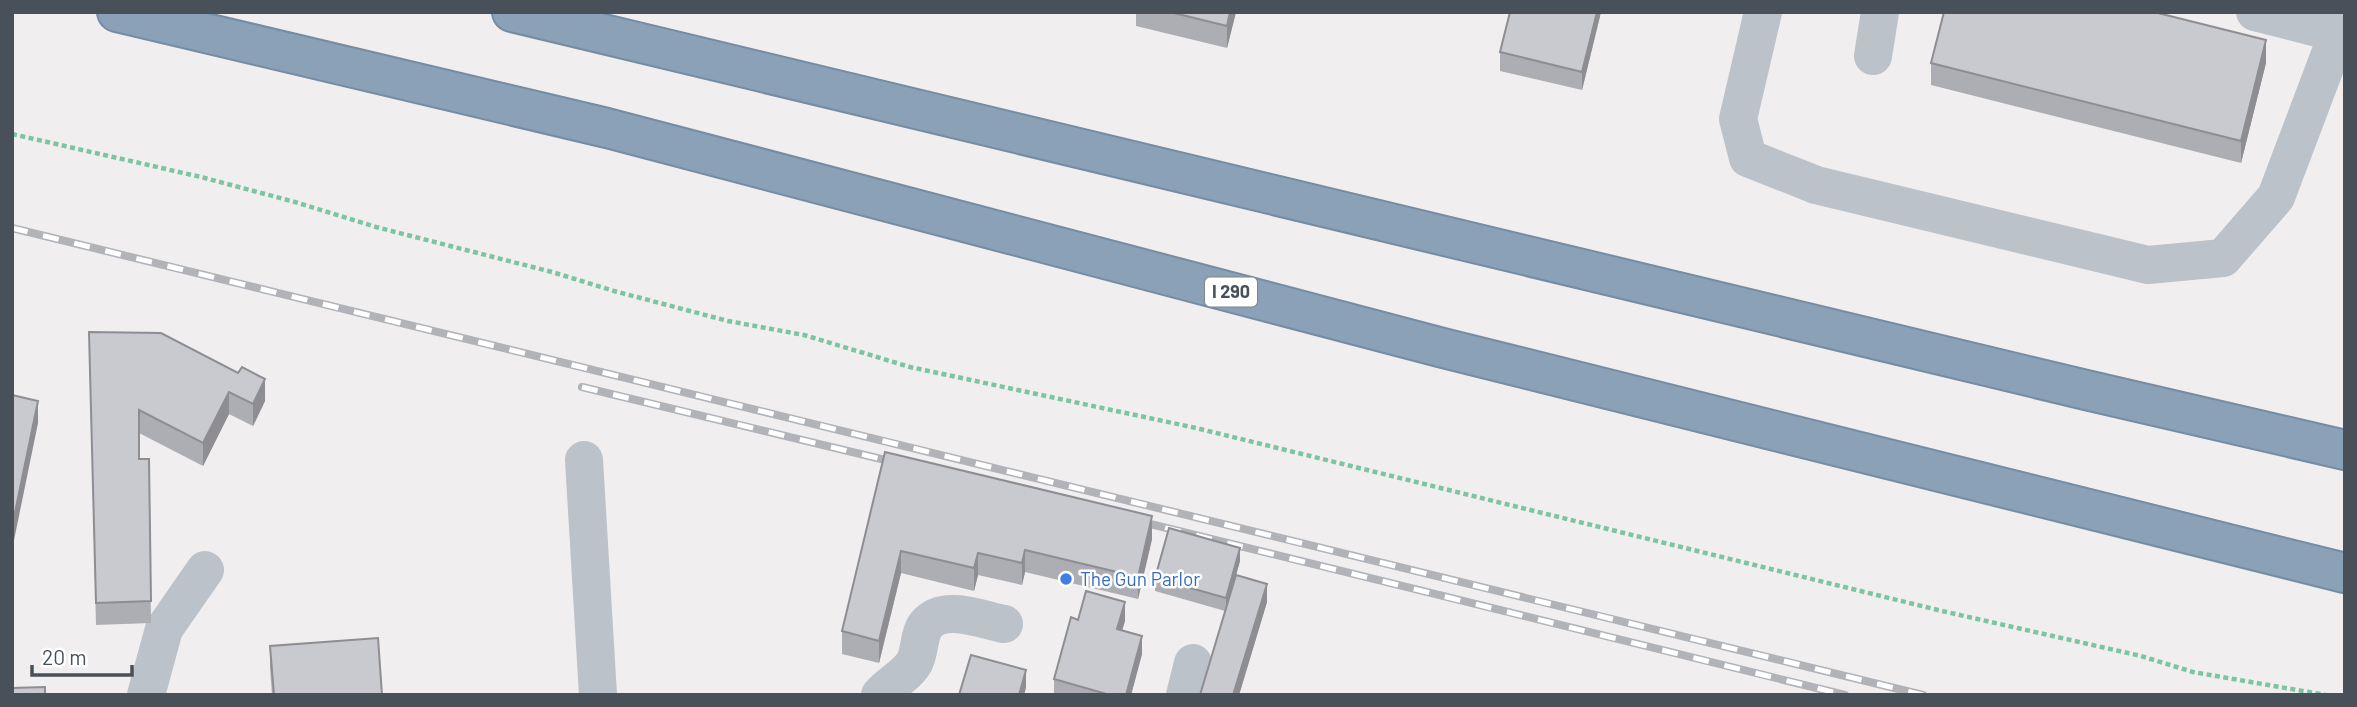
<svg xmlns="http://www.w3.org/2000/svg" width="2357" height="707" font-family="Barlow,sans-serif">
	<rect width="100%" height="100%" fill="#f0eeee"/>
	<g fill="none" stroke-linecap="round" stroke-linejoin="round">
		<defs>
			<g id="highway">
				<polyline points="117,12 607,128 1443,348 2345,573"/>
				<polyline points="512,12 2086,390 2345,450"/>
			</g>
		</defs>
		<use href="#highway" stroke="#768ca3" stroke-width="42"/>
		<polyline stroke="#7dc4a0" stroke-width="4.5" stroke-dasharray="5 3.5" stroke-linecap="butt" points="12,134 201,177 295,202 376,227 552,272 614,291 728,321 804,335 910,367 1196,428 1942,611 2141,656 2193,672 2326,695"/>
		<g stroke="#bbc2c9" stroke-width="38">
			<polyline points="1763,12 1738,119 1748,158 1816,185 2148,265 2223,258 2276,197 2338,33"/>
			<polyline points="2255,12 2345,35"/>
			<polyline points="1873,56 1880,12"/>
			<polyline points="584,460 598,695"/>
			<polyline points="146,695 164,629 205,570"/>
			<path d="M880,695C890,683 908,675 915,661C920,650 919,634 926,625C943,603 983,620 1004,624"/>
			<polyline points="1185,695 1193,663"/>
		</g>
		<use href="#highway" stroke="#8ba1b7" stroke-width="38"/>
		<defs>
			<g id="rail">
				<polyline points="12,228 1923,695"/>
				<polyline points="582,387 902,464"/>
				<polyline points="1134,520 1845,695"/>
			</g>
		</defs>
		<use href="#rail" stroke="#b1b3b8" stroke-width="8"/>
		<use href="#rail" stroke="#fff" stroke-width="5" stroke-dasharray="16" stroke-linecap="butt"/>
	</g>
	<g fill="#adaeb3">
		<polygon points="1136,12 1236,12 1227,48 1136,26"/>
		<polygon points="1601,12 1582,90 1500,71 1500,52"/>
		<polygon points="1931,63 2266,63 2241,163 1931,85"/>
		<polygon points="89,332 238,373 265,401 253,426 229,414 203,466 139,433 139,459 149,459 151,623 96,625"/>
		<polygon points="885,452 1152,539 1138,599 1025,572 1022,585 978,575 974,591 901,573 879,663 842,654 842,631"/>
		<polygon points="1240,561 1236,575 1267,602 1239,695 1200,695 1225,611 1155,591 1155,578"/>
		<polygon points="1078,620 1125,621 1122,630 1142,654 1131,695 1054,695 1054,679"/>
		<polygon points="270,646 382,695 272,695 270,668"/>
	</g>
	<g fill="#8d8d92">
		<polygon points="1230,12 1236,12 1227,48 1227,26"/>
		<polygon points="1597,12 1601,12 1582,90 1582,72"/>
		<polygon points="2266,40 2266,63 2241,163 2241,141"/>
		<polygon points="265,379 265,401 253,426 253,404"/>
		<polygon points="229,392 229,414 203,466 203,443"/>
		<polygon points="38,401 38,423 12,550 12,527"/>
		<polygon points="1152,516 1152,539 1138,599 1138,577"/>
		<polygon points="1240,548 1240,561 1226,611 1226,598"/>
		<polygon points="1025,550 1025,572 1022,585 1022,563"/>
		<polygon points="901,551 901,573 879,663 879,641"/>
		<polygon points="978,553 978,575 974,591 974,568"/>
		<polygon points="1267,584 1267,602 1239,695 1233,695"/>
		<polygon points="1125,602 1125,621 1117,647 1117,629"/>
		<polygon points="1142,636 1142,654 1131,695 1126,695"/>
		<polygon points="1026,670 1026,688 1024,695 1019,695"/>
	</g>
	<g fill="#c9cad0" stroke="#8d8d92" stroke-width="2">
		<polygon points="1170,12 1230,12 1227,26"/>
		<polygon points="1510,12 1597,12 1582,72 1500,52"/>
		<polygon points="1944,12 2154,12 2266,40 2241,141 1931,63"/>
		<polygon points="89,332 161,333 238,373 242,367 265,379 253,404 229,392 203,443 139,410 139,459 149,459 151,601 96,603"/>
		<polygon points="12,395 38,401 12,527"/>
		<polygon points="885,452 1152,516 1138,577 1025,550 1022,563 978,553 974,568 901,551 879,641 842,631"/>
		<polygon points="1169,528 1240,548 1226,598 1155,578"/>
		<polygon points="1236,575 1267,584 1233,695 1200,695"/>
		<polygon points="1086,591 1125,602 1117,629 1142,636 1126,695 1110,695 1054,679 1071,617 1078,620"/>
		<polygon points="378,638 382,695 274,695 270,646"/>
		<polygon points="971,655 1026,670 1019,695 959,695"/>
		<polygon points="45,687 45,695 12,695 12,688"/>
	</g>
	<circle fill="#3f7fe0" stroke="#fff" stroke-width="2.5" cx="1066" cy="579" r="7"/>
	<g text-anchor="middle" stroke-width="5" stroke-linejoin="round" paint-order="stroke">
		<rect fill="#fff" stroke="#7f858b" stroke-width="2" x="1205" y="277.5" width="52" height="29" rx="5"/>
		<g font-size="18" font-weight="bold" fill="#485159">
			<text x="1231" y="298">I 290</text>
		</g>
		<g font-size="19" fill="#366cbe" stroke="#fff" text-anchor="start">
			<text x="1080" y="586">The Gun Parlor</text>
		</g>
	</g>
	<rect width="2357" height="707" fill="none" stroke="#485159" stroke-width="28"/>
	<path d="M32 665v10h100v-10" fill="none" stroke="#485159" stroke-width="3.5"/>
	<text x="42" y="665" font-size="21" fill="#485159" stroke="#ffffff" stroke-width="5" paint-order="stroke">20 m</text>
</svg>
